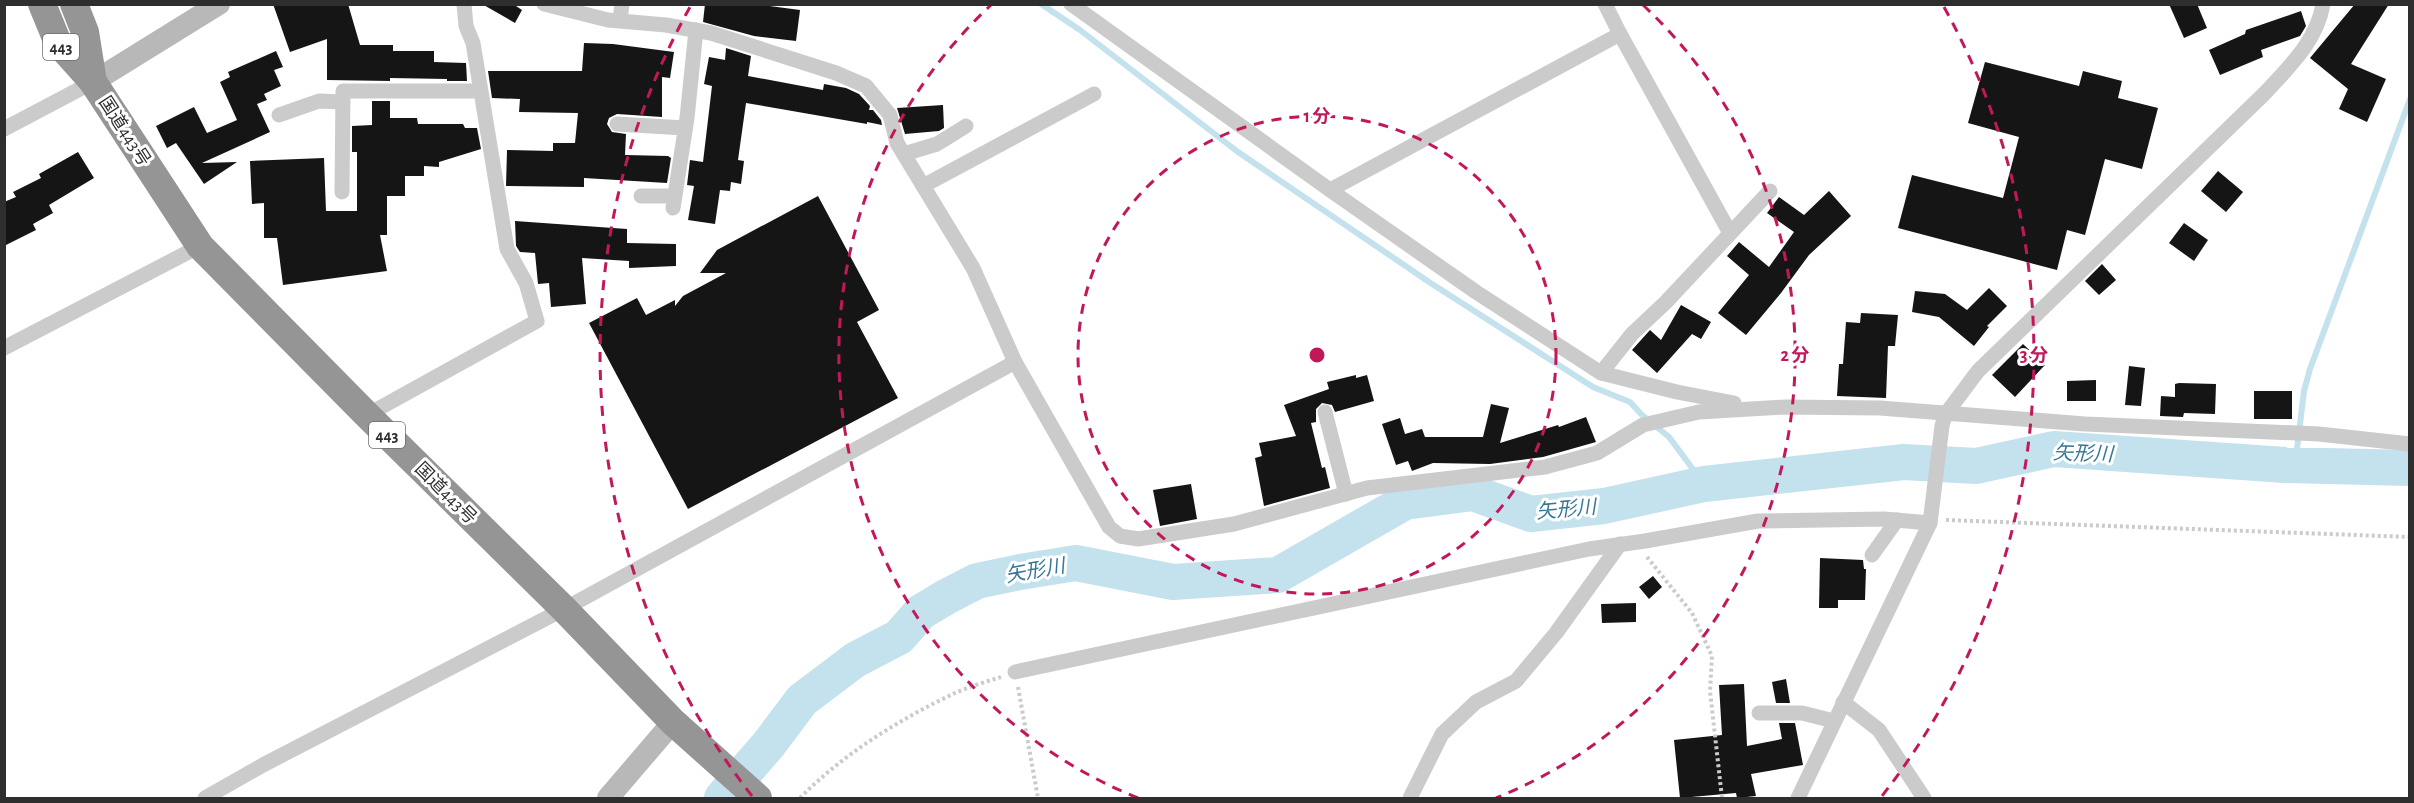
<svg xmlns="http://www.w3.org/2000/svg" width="2414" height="803" font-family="'Alegreya Sans','Noto Sans JP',sans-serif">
	<rect width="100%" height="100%" fill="#fff"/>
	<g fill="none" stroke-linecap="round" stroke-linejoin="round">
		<g stroke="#c4e1ee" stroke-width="6">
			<polyline points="1041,4 1080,30 1238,152 1429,282 1593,387 1630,402 1641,414 1669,437 1704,484"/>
			<polyline points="2285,465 2297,449 2304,391 2310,369 2410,99"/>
		</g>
		<polyline stroke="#c4e1ee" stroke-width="36" points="722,798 769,744 802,700 855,660 899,637 921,612 946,597 977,581 1020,572 1076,563 1173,582 1278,575 1405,502 1473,493 1531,514 1604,506 1704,484 1904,462 1976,466 2054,449 2285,465 2410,468"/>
	</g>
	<g fill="#151515">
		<polygon points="273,4 348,4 360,45 393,45 393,51 434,51 434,62 466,63 467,81 447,81 447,79 390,78 390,81 327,80 327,39 290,52"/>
		<polygon points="482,4 513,4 522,10 515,23"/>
		<polygon points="705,4 754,4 800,10 796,41 754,36 703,22"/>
		<polygon points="2169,4 2197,4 2207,28 2184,38"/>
		<polygon points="2355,4 2389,4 2351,64 2386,79 2367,122 2339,109 2348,89 2310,58"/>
		<polygon points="2301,11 2306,26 2300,36 2261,50 2263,57 2220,75 2209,50 2245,34 2246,30"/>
		<polygon points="584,43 613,44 674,52 670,78 662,77 662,117 617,114 609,118 607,124 612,132 626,134 625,155 668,156 671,158 667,183 584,178 584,187 506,186 507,150 553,151 553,143 575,143 578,113 519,112 520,99 492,98 488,71 582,71"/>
		<polygon points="726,48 751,56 748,76 823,90 824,84 846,88 859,94 870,106 869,110 873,110 881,120 882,125 867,122 867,124 746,103 738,160 744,161 741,184 731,182 730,191 720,190 715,224 688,220 694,186 687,185 690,160 703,162 712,86 704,84 709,57 725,60"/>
		<polygon points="276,51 283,67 274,70 281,86 264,94 267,100 257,104 270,132 202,163 237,162 204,184 176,143 167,148 156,126 194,107 207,133 237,120 220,82 230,77 228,72"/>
		<polygon points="1985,62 2079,86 2083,71 2122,81 2118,98 2158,108 2142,169 2105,159 2085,235 2067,230 2057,270 1898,228 1912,175 2003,198 2019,137 1968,123"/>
		<polygon points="372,101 390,101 390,118 417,118 418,124 463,124 465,128 477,128 481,149 439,162 439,167 424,166 424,176 405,176 405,196 387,196 387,235 380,235 387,271 283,285 277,238 264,238 264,203 252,204 250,161 324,158 326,211 357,211 357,152 352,152 352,126 372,125"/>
		<polygon points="943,105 944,128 939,131 905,134 897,108"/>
		<polygon points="78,152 94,178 49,205 53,213 33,224 36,230 4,246 4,202 16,197 13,192 41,178 39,174"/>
		<polygon points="2218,171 2243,192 2226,212 2201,191"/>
		<polygon points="1829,191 1851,216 1809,255 1781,293 1746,335 1718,313 1749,275 1727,256 1739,242 1769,267 1794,232 1767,213 1779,197 1804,215"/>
		<polygon points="818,196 879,310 857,322 898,398 688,509 589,323 637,298 646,315 675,300 675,306 683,296 726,273 700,273 717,250"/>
		<polygon points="515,221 627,229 627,243 676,244 676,266 629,268 629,261 582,258 586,304 551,307 549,283 538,284 535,253 520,252 516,246"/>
		<polygon points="2184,223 2208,240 2194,261 2169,243"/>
		<polygon points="2102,264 2116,280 2099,295 2085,281"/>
		<polygon points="1989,288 2007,306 1987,326 1989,327 1974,346 1939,317 1912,312 1915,291 1945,294 1967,310"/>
		<polygon points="1681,305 1711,322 1701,339 1692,334 1657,373 1632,350 1650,330 1661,340"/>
		<polygon points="1861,313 1898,315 1895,346 1888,346 1886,398 1837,396 1839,364 1843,364 1846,322 1860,323"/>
		<polygon points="2023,344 2045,365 2015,397 1992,375"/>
		<polygon points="2129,366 2145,368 2141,406 2125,405"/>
		<polygon points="1356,375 1356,378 1367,375 1374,401 1335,412 1332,405 1322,403 1316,409 1316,422 1311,423 1322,468 1325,467 1330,488 1264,506 1255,458 1262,456 1259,443 1296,436 1284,405 1329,389 1327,382"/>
		<polygon points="2096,380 2096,401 2067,401 2067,381"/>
		<polygon points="2179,383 2216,384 2215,414 2184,413 2183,417 2160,416 2161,396 2175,397 2175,384"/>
		<rect x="2254" y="391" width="38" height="28"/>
		<polygon points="1491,404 1509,408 1500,443 1558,425 1559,427 1586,417 1596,442 1543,457 1490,464 1433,463 1412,471 1408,461 1396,465 1382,424 1400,418 1405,434 1422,429 1425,437 1483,437"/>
		<polygon points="1191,484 1197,519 1160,526 1153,490"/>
		<polygon points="1820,558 1863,560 1864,569 1866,569 1865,600 1838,600 1838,608 1819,608"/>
		<polygon points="1653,576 1662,587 1649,599 1639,587"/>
		<polygon points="1636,603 1636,622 1602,623 1601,604"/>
		<polygon points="1786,679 1790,703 1776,703 1772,682"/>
		<polygon points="1744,684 1747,746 1782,739 1779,723 1795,723 1803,765 1751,774 1756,796 1737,798 1736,793 1680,798 1674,740 1722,735 1719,685"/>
	</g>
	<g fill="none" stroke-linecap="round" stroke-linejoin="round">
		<g stroke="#cbcbcb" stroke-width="4" stroke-dasharray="3 3" stroke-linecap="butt">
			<polyline points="1946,520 2410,537"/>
			<polyline points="1647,557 1692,613 1712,656 1710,691 1722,798"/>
			<polyline points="1018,687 1038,798"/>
			<path d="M800,798C842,755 898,720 953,694C968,687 985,682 1001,677"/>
		</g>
		<g stroke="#cbcbcb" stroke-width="15">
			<polyline points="544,4 608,20 666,25 711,33 836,73 866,86 890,115 897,143 973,268 1015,362 1109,527 1120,536 1138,539 1234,524 1367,488 1545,467 1597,453 1643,425 1699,412 1785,407 1880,408 2085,424 2319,434 2410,444"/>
			<polyline points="1071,4 1330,190 1476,292 1601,373 1677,392 1734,403"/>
			<polyline points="620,20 622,4"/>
			<polyline points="1620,34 1730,233"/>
			<polyline points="279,115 319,101 343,102"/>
			<polyline points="617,124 685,128"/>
			<polyline points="4,129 93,82"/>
			<polyline points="904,154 937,144 966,126"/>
			<polyline points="923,186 1094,94"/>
			<polyline points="1330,190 1620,34 1605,4"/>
			<polyline points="342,192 343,91 480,91"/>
			<polyline points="641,196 674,196"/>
			<polyline points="673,208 687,118 696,30"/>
			<polyline points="4,348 200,246"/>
			<polyline points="1601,373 1632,334 1666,302 1770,191"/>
			<polyline points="1325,412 1346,494"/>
			<polyline points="367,415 537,321 526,283 507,249 473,43 466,26 464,4"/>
			<polyline points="1872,555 1897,520"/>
			<polyline points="1015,672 1589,549 1645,541 1758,521 1884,519 1930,523"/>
			<polyline points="1843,702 1879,730 1924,798"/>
			<polyline points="1759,713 1802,713 1834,721"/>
			<polyline points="205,798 263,765 564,609 1015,362"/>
			<polyline points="1410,798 1442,734 1476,702 1516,681 1556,633 1620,544"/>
			<path d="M1798,798L1930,523L1942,426L1945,415L1978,371L2265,93C2289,67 2317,41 2323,4"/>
		</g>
		<g stroke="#b8b8b8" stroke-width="22">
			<polyline points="93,82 219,4"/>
			<polyline points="608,798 673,722"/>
		</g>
		<g stroke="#959595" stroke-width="28">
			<polyline points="42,4 58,43 93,82 200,246 367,415 564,609 673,722 758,798"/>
			<polyline points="74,4 85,32 93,82"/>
		</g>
	</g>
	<g fill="none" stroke="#c2185b" stroke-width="3" stroke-dasharray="10 8">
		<circle cx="1317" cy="355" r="239"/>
		<path d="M1138 798A478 478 0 0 1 991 5M1643 5A478 478 0 0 1 1496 798"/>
		<path d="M752 796A717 717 0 0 1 690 7M1944 7A717 717 0 0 1 1882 796"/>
	</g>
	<g text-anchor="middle" stroke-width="6" stroke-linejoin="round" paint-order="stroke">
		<g fill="#fff" stroke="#6d6d6d" stroke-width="1.5">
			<rect x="43" y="34" width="36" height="26" rx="4.5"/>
			<rect x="369" y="422" width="36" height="26" rx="4.5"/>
		</g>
		<g font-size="16" font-weight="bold" fill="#2e2e2e">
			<text x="61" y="53">443</text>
			<text x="387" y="441">443</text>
		</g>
		<g font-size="18" fill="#2e2e2e" stroke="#fff">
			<text transform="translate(125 131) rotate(57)" y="6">国道443号</text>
			<text transform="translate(446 493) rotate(45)" y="6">国道443号</text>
		</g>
		<g font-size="20" font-style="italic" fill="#347797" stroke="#fff">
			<text transform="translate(2083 453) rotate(2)" y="7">矢形川</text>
			<text transform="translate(1566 509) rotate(-5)" y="7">矢形川</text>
			<text transform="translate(1035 570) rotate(-10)" y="7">矢形川</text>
		</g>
	</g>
	<circle cx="1317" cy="355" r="9" fill="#c2185b" stroke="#fff" stroke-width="3"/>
	<g font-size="18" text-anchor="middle" font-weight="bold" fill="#c2185b" stroke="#fff" stroke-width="6" stroke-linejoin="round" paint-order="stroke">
		<text x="1317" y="122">1 分</text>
		<text x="1795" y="361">2 分</text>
		<text x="2034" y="361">3 分</text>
	</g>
	<rect width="2414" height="803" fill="none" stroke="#2e2e2e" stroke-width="12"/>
</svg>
